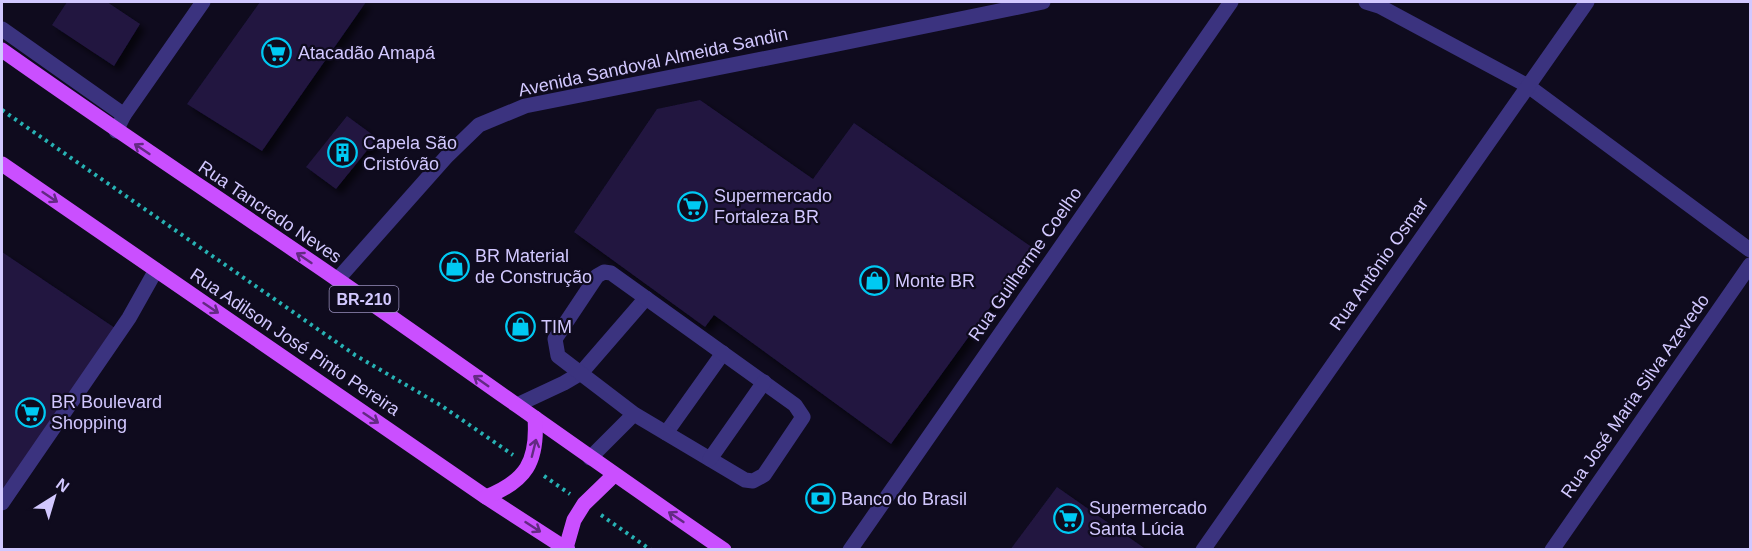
<svg xmlns="http://www.w3.org/2000/svg" width="1752" height="551" font-family="Arial,sans-serif">
	<defs>
		<filter id="shadow"><feDropShadow dx="5.5" dy="5.5" stdDeviation="3" flood-color="#0009"/></filter>
	</defs>
	<rect width="100%" height="100%" fill="#0f0b1e"/>
	<g fill="#211640" filter="url(#shadow)">
		<polygon points="67,2 107,2 140,24 114,66 52,25"/>
		<polygon points="260,2 366,2 262,151 187,104"/>
		<polygon points="700,100 813,179 854,123 1033,248 891,444 714,315 705,327 574,232 657,109"/>
		<polygon points="347,116 377,138 336,189 306,167"/>
		<polygon points="2,252 115,328 2,496"/>
		<polygon points="1057,487 1147,550 1010,550"/>
	</g>
	<g fill="none" stroke-linecap="round" stroke-linejoin="round">
		<g stroke="#27b2b4" stroke-width="4" stroke-dasharray="3 4.5" stroke-linecap="butt">
			<polyline points="2,110 355,355 442,406 513,455"/>
			<polyline points="544,476 570,494"/>
			<polyline points="601,515 651,550"/>
		</g>
		<g stroke="#3b337f" stroke-width="15">
			<polyline points="1366,2 1379,6 1528,86 1750,250"/>
			<polyline points="2,29 124,115"/>
			<polyline points="116,131 124,115 203,2"/>
			<polyline points="337,280 447,156 479,125 525,106 833,45 1043,2"/>
			<polyline points="517,405 564,383 581,373 646,298"/>
			<polyline points="666,433 723,353"/>
			<polyline points="590,458 634,414 745,480 753,481 764,475 803,417 795,405 611,273 604,272 597,276 555,339 558,356 634,414"/>
			<polyline points="710,459 764,382"/>
			<polyline points="2,503 129,318 156,270"/>
			<polyline points="850,550 1231,2"/>
			<polyline points="1203,550 1587,2"/>
			<polyline points="1552,550 1750,265"/>
		</g>
		<g stroke="#ca4fff" stroke-width="15">
			<path d="M2,50C112,128 226,203 338,280C467,369 594,461 724,550"/>
			<polyline points="2,164 486,497 568,550"/>
			<path d="M486,497C526,481 538,462 535,418"/>
			<polyline points="566,548 574,520 584,504 614,475"/>
		</g>
	</g>
	<defs><path id="oneway-shaft" d="M-6 0H5M1.5-3L5.5 0L1.5 3" fill="none" stroke-width="1.6" stroke-linecap="round" stroke-linejoin="round" transform="scale(1.5)"/></defs>
	<g stroke="#632a83">
		<use href="#oneway-shaft" transform="translate(142 149) rotate(-146)"/>
		<use href="#oneway-shaft" transform="translate(50 197) rotate(34)"/>
		<use href="#oneway-shaft" transform="translate(304 258) rotate(-146)"/>
		<use href="#oneway-shaft" transform="translate(211 308) rotate(34)"/>
		<use href="#oneway-shaft" transform="translate(481 381) rotate(-145)"/>
		<use href="#oneway-shaft" transform="translate(371 418) rotate(34)"/>
		<use href="#oneway-shaft" transform="translate(534 448) rotate(-76)"/>
		<use href="#oneway-shaft" transform="translate(676 517) rotate(-146)"/>
		<use href="#oneway-shaft" transform="translate(533 527) rotate(33)"/>
	</g>
	<defs>
		<symbol id="supermarket-ring" viewBox="-11 -11 22 22"><circle r="9.5" fill="#0f0b1e" stroke="#00c9f3" stroke-width="1.5"/><path d="M-6-5.5h2.5l.6 2H6L4.5 2H-2.5L-4.4-4H-6ZM-1.5 3.2a1.3 1.3 0 1 0 .1 0ZM3 3.2a1.3 1.3 0 1 0 .1 0Z" fill="#00c9f3"/></symbol>
		<symbol id="building-ring" viewBox="-11 -11 22 22"><circle r="9.5" fill="#0f0b1e" stroke="#00c9f3" stroke-width="1.5"/><path d="M-4-6H4V6H1V3H-1V6H-4ZM-2.5-4.3h1.7v1.8h-1.7ZM.8-4.3h1.7v1.8H.8ZM-2.5-1h1.7V.8h-1.7ZM.8-1h1.7V.8H.8Z" fill="#00c9f3"/></symbol>
		<symbol id="shop-ring" viewBox="-11 -11 22 22"><circle r="9.5" fill="#0f0b1e" stroke="#00c9f3" stroke-width="1.5"/><path d="M-5-2.5h2.3a2.7 3.5 0 0 1 5.4 0H5L5.5 6h-11ZM-1.5-2.5h3a1.5 2.3 0 0 0-3 0Z" fill="#00c9f3"/></symbol>
		<symbol id="bank-ring" viewBox="-11 -11 22 22"><circle r="9.5" fill="#0f0b1e" stroke="#00c9f3" stroke-width="1.5"/><path d="M-6-4H6V4H-6ZM0-2.3a2.3 2.3 0 1 0 0 4.6a2.3 2.3 0 1 0 0-4.6Z" fill="#00c9f3"/></symbol>
	</defs>
	<g fill-rule="evenodd">
		<use href="#supermarket-ring" x="260" y="36" width="33" height="33"/>
		<use href="#building-ring" x="326" y="136" width="33" height="33"/>
		<use href="#supermarket-ring" x="676" y="190" width="33" height="33"/>
		<use href="#shop-ring" x="438" y="250" width="33" height="33"/>
		<use href="#shop-ring" x="858" y="264" width="33" height="33"/>
		<use href="#shop-ring" x="504" y="310" width="33" height="33"/>
		<use href="#supermarket-ring" x="14" y="396" width="33" height="33"/>
		<use href="#bank-ring" x="804" y="482" width="33" height="33"/>
		<use href="#supermarket-ring" x="1052" y="502" width="33" height="33"/>
	</g>
	<g text-anchor="middle" stroke-width="4.5" stroke-linejoin="round" paint-order="stroke">
		<rect fill="#0f0b1e" stroke="#988fbc" stroke-width="1.5" x="329.5" y="286" width="69" height="26" rx="4.5"/>
		<g font-size="16" font-weight="bold" fill="#d2c8ff">
			<text x="364" y="305">BR-210</text>
		</g>
		<g font-size="18" fill="#d2c8ff" stroke="#0f0b1e" text-anchor="start">
			<text x="298" y="59">Atacadão Amapá</text>
			<text x="363" y="149">Capela São<tspan x="363" dy="21">Cristóvão</tspan></text>
			<text x="714" y="202">Supermercado<tspan x="714" dy="21">Fortaleza BR</tspan></text>
			<text x="475" y="262">BR Material<tspan x="475" dy="21">de Construção</tspan></text>
			<text x="895" y="287">Monte BR</text>
			<text x="541" y="333">TIM</text>
			<text x="51" y="408">BR Boulevard<tspan x="51" dy="21">Shopping</tspan></text>
			<text x="841" y="505">Banco do Brasil</text>
			<text x="1089" y="514">Supermercado<tspan x="1089" dy="21">Santa Lúcia</tspan></text>
		</g>
		<g font-size="18" fill="#d2c8ff" stroke="#0f0b1e">
			<text transform="translate(653 62) rotate(-12)" y="6">Avenida Sandoval Almeida Sandin</text>
			<text transform="translate(270 212) rotate(34)" y="6">Rua Tancredo Neves</text>
			<text transform="translate(1025 264) rotate(-55)" y="6">Rua Guilherme Coelho</text>
			<text transform="translate(1379 264) rotate(-55)" y="6">Rua Antônio Osmar</text>
			<text transform="translate(295 342) rotate(34)" y="6">Rua Adilson José Pinto Pereira</text>
			<text transform="translate(1635 396) rotate(-55)" y="6">Rua José Maria Silva Azevedo</text>
		</g>
	</g>
	<rect width="1752" height="551" fill="none" stroke="#d2c8ff" stroke-width="6"/>
	<g transform="translate(54 497) rotate(37)" stroke="#0f0b1e" stroke-width="4.5" paint-order="stroke">
	<path d="M0-4.5L10 22L0 15L-10 22Z" fill="#d2c8ff"/>
	<text y="-9" font-size="16" font-weight="bold" text-anchor="middle" fill="#d2c8ff">N</text>
	</g>
</svg>
